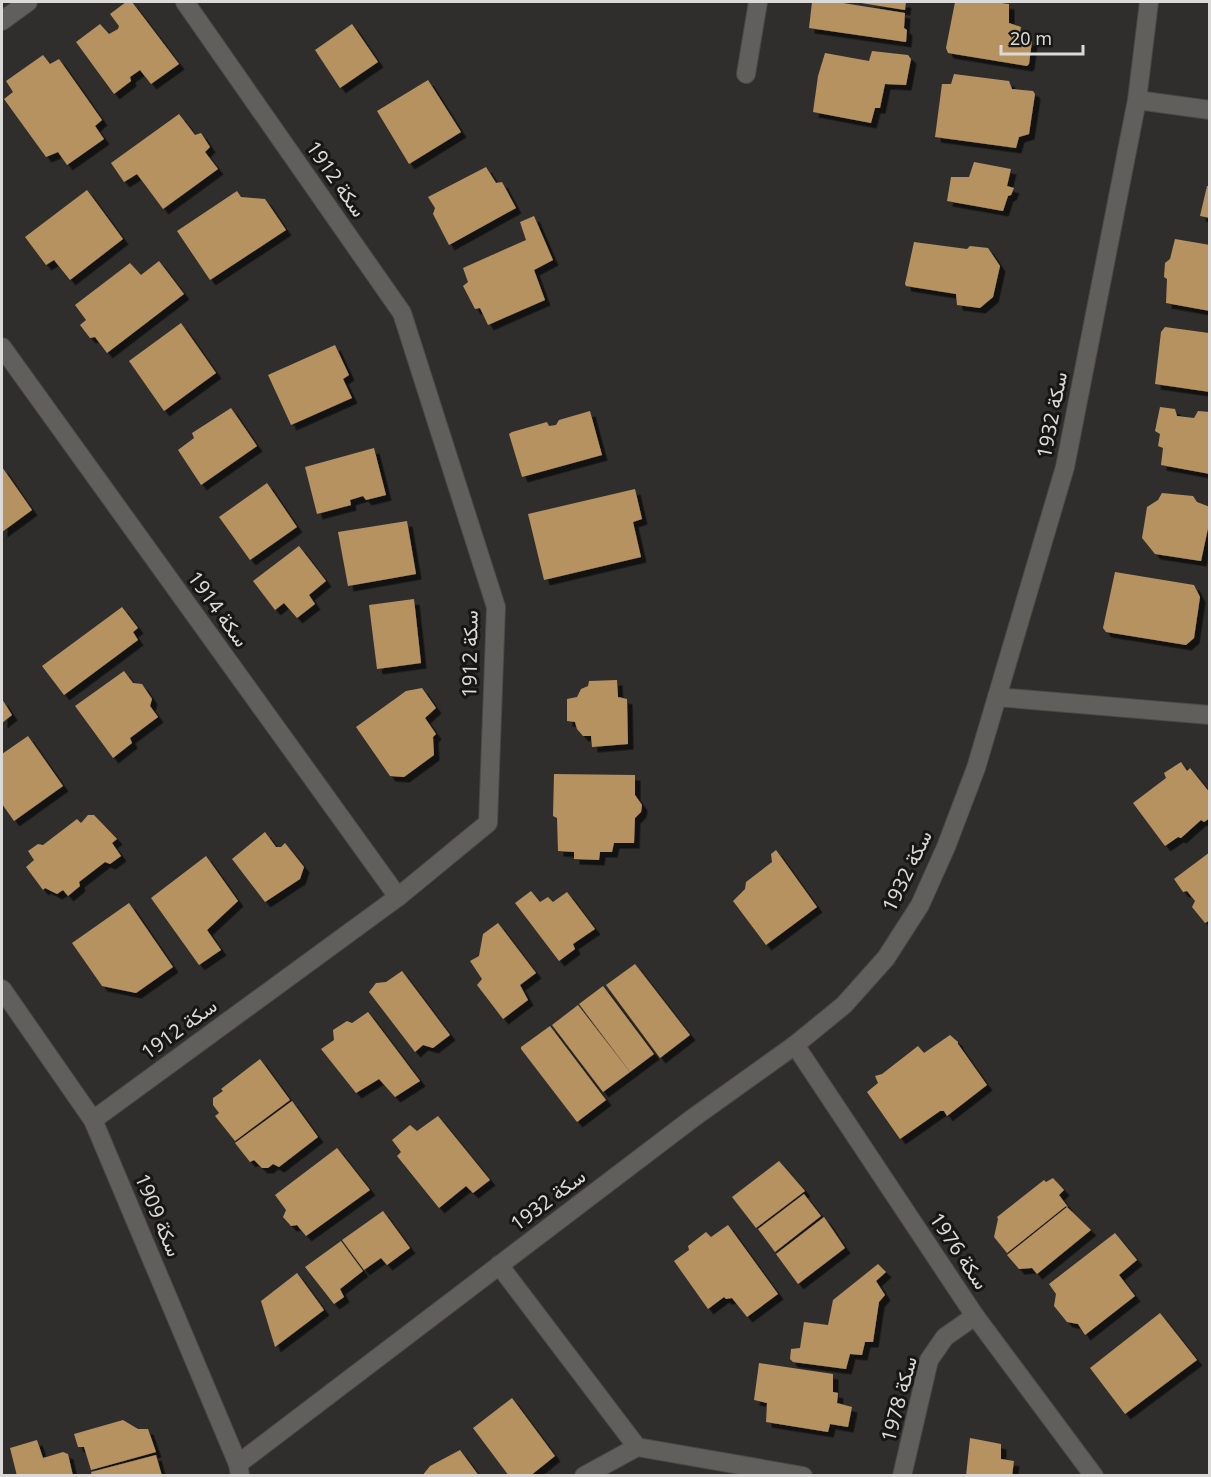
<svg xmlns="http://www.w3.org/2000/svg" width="1211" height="1477" font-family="'Noto Sans',Vazirmatn,sans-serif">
	<defs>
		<filter id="shadow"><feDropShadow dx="5.5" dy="5.5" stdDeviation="0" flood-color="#0009"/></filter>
	</defs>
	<rect width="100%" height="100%" fill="#302e2c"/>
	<g fill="#b69261" filter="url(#shadow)">
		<polygon points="126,2 132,2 179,64 151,84 140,70 130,77 131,81 114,94 76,42 100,24 109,34 118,29 119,26 110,14"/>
		<polygon points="812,2 837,2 905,13 904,28 907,30 906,42 809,28"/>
		<polygon points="861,2 906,2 905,10 861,3"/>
		<polygon points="955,2 993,2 1009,4 1009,23 1021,27 1019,38 1032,41 1029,64 1027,66 948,53 946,48"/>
		<polygon points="352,24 378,62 340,88 315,50"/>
		<polygon points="872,51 908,55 911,59 906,85 885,84 880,108 875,108 871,123 813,112 818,76 825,53 869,61"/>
		<polygon points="43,55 50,64 59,59 102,120 95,126 104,139 67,165 58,152 46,157 4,99 13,92 6,81"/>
		<polygon points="954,74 1009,81 1012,89 1033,91 1035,94 1029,134 1019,137 1016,148 935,137 942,84 951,84"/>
		<polygon points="428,80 461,132 409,164 377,111"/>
		<polygon points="179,114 195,135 201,133 210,147 205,152 218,169 163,209 137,174 124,182 111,163"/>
		<polygon points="974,162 1011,169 1007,186 1014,188 1011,195 1008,196 1003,211 947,201 951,177 969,177"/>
		<polygon points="486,167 496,183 502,182 516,208 449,245 433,214 435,208 428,197"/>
		<polygon points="1207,186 1210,186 1210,218 1200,216"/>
		<polygon points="87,190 123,239 70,280 54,260 46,265 25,237"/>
		<polygon points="237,191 241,197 265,199 286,230 210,280 177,231"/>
		<polygon points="534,216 553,260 534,270 545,300 488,325 480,308 475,309 463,286 468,282 463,268 526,240 520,222"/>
		<polygon points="1175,239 1210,245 1210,311 1166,303 1167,279 1164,277 1165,263 1170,259"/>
		<polygon points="914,242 967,249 970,246 988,248 1000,266 993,297 980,308 957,305 956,294 906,286 905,284"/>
		<polygon points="159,261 184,294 107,353 95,337 90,338 80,325 86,320 75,305 130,263 141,275"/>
		<polygon points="181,323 216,373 164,411 129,361"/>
		<polygon points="1165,327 1209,333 1210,392 1155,384 1161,332"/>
		<polygon points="335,345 349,375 343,379 352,398 291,425 268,375"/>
		<polygon points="1160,407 1175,409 1177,416 1194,418 1198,411 1210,412 1210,474 1161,465 1163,448 1158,446 1160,434 1155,431"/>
		<polygon points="231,408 257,446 201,485 178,450 194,438 192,433"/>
		<polygon points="590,411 602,455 522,477 509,434 512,432 547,422 549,426 556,425 559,420"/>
		<polygon points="374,448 386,495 366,500 363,496 350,500 351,505 317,514 305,467"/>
		<polygon points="2,467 32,510 2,532"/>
		<polygon points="267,483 297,527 250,560 219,517"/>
		<polygon points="635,489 642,519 633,522 641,557 544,580 528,514"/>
		<polygon points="1162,493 1193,496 1197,502 1210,507 1210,519 1201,561 1155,554 1142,538 1147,507 1158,500"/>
		<polygon points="407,521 416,574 348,586 338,532"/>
		<polygon points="299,546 326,581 309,595 315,604 297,618 284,603 275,610 253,581"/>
		<polygon points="1115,572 1194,585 1200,597 1194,638 1186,645 1106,632 1103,628"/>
		<polygon points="414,599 421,663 377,669 369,605"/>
		<polygon points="122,607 138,628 133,632 138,640 64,695 42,666"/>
		<polygon points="124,671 133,683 142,684 152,699 150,706 158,717 130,738 132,743 113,758 75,706"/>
		<polygon points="617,680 618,697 627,699 628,744 592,747 591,736 583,736 577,729 575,722 567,721 567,699 577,697 581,689 588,686 589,681"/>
		<polygon points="422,688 436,708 425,718 436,734 433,737 434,755 404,777 390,776 356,727 406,691"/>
		<polygon points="2,699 12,715 2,723"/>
		<polygon points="28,736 63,786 14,821 2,804 2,754"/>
		<polygon points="1181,762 1187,771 1190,768 1210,793 1210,818 1204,822 1201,820 1181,838 1178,837 1165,846 1133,803 1166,778 1164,773"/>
		<polygon points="554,774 635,775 635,795 642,805 641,812 635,818 634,843 614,843 612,852 600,852 599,860 574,859 574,852 558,851 557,818 553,816"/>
		<polygon points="88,815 94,815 117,839 112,843 121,856 110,864 105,862 79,882 80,886 68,896 63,890 57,894 45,888 43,890 26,867 34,860 28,851 38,844 43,845 77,819 81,823"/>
		<polygon points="265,832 276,847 281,847 285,843 304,867 300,879 265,902 232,859"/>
		<polygon points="776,850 817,907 766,945 733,901 745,889 746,882 772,862 771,854"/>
		<polygon points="1210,852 1210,920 1205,923 1192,907 1195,901 1187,891 1183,892 1174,879"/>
		<polygon points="206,856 238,901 207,930 221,950 199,965 151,898"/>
		<polygon points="531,891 540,902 548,897 553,902 567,892 595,929 573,944 575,949 559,961 515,903"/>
		<polygon points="129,903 173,967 136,993 102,986 72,943"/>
		<polygon points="498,923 536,973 520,985 528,1000 503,1019 477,985 482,979 470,961 479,956 483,934"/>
		<polygon points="635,964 690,1035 660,1058 606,985"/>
		<polygon points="402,971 450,1035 433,1048 423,1045 415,1052 369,992 376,983 386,982"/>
		<polygon points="603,986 654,1054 630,1072 579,1004"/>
		<polygon points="578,1005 630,1072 603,1092 552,1025"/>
		<polygon points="368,1012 420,1081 395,1097 379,1079 356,1093 321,1049 334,1040 333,1030 347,1021 352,1023"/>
		<polygon points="550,1026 606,1100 577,1122 521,1049 521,1047"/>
		<polygon points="950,1035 958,1042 958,1044 987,1085 947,1116 944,1111 940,1111 900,1139 867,1092 878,1083 875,1076 882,1074 918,1046 924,1053"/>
		<polygon points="260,1059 290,1100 235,1141 215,1116 219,1113 213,1105 213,1098 223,1091 221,1089"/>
		<polygon points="292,1101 318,1137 279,1167 273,1164 268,1168 262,1168 254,1160 250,1162 235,1143"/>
		<polygon points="438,1116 490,1180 473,1193 466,1186 439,1208 397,1156 401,1152 392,1140 410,1125 417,1131"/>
		<polygon points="337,1148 370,1190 306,1236 297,1225 291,1226 283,1217 286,1210 275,1195"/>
		<polygon points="779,1161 805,1191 756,1228 732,1197"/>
		<polygon points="1053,1178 1064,1190 1059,1195 1068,1207 1064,1205 1066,1206 1007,1253 994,1237 998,1219 997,1217 1044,1180 1046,1182"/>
		<polygon points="804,1194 821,1216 775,1252 758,1229"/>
		<polygon points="1067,1207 1091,1230 1037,1274 1032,1268 1019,1269 1007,1255"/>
		<polygon points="383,1211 410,1248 387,1265 381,1258 364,1270 342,1240"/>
		<polygon points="824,1217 845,1248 798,1284 776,1254"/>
		<polygon points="728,1225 778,1294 747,1317 732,1298 726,1299 724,1297 708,1309 674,1261 689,1250 688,1246 706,1232 711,1237"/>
		<polygon points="1115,1233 1137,1260 1119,1275 1135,1296 1085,1335 1078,1324 1067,1322 1054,1306 1056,1294 1049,1284"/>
		<polygon points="341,1241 363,1271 340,1289 344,1297 334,1304 305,1267"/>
		<polygon points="878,1264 886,1272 876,1281 885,1295 879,1302 873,1342 865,1342 862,1355 850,1354 846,1369 793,1362 790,1359 791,1349 800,1348 804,1322 828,1325 833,1300"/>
		<polygon points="297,1273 324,1310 275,1347 261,1301"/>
		<polygon points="1160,1313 1197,1360 1125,1414 1090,1368"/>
		<polygon points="759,1363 833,1374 833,1392 838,1393 837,1403 852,1407 848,1427 830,1424 828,1432 766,1422 767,1403 754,1400"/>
		<polygon points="512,1398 555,1456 530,1476 509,1476 473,1428"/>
		<polygon points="123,1420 138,1429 148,1429 156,1452 91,1470 84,1447 78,1447 74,1434"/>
		<polygon points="970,1438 1001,1444 1001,1459 1014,1461 1012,1476 966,1476"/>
		<polygon points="37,1440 43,1458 63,1452 68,1454 73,1476 17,1476 10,1448"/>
		<polygon points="460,1450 479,1476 422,1476 430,1466"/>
		<polygon points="156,1455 162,1476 92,1476 91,1472"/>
	</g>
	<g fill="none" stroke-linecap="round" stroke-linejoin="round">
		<defs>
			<g id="minor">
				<polyline points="2,21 28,2"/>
				<polyline points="746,74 758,2"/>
				<polyline points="1137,100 1210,110"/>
				<polyline points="2,347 398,897"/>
				<polyline points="997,697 1210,715"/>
				<polyline points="2,989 93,1120 238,1464 240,1475"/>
				<polyline points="795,1045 975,1316 1094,1476"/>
				<polyline points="93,1120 398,897 488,823 496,607 402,313 185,2"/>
				<polyline points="499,1265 637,1447 803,1476"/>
				<polyline points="238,1464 693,1118 795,1045 844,1005 886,958 920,905 946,847 976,768 1065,467 1137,100 1149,2"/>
				<polyline points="584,1476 637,1447"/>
				<polyline points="902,1476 929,1360 945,1337 975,1316"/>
			</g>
		</defs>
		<use href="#minor" stroke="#4b4947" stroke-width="20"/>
		<use href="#minor" stroke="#615f5c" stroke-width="18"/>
	</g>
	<g text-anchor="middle" stroke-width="6" stroke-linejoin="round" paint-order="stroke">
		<g font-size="20" fill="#dbdad8" stroke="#171615">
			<text transform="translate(336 179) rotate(55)" y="7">سكة 1912</text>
			<text transform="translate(1052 415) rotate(-79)" y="7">سكة 1932</text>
			<text transform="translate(218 609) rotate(54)" y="7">سكة 1914</text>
			<text transform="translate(470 654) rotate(-89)" y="7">سكة 1912</text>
			<text transform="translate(907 871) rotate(-64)" y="7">سكة 1932</text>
			<text transform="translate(179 1029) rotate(-36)" y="7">سكة 1912</text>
			<text transform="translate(548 1200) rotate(-37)" y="7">سكة 1932</text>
			<text transform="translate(158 1215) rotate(67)" y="7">سكة 1909</text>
			<text transform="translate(959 1251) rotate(56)" y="7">سكة 1976</text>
			<text transform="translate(899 1399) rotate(-75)" y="7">سكة 1978</text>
		</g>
	</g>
	<rect width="1211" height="1477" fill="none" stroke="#dbdad8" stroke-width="6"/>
	<path d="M1001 45v9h82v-9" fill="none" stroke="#dbdad8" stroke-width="3"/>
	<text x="1010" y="45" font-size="18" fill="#dbdad8" stroke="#171615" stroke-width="4.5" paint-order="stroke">20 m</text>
</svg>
